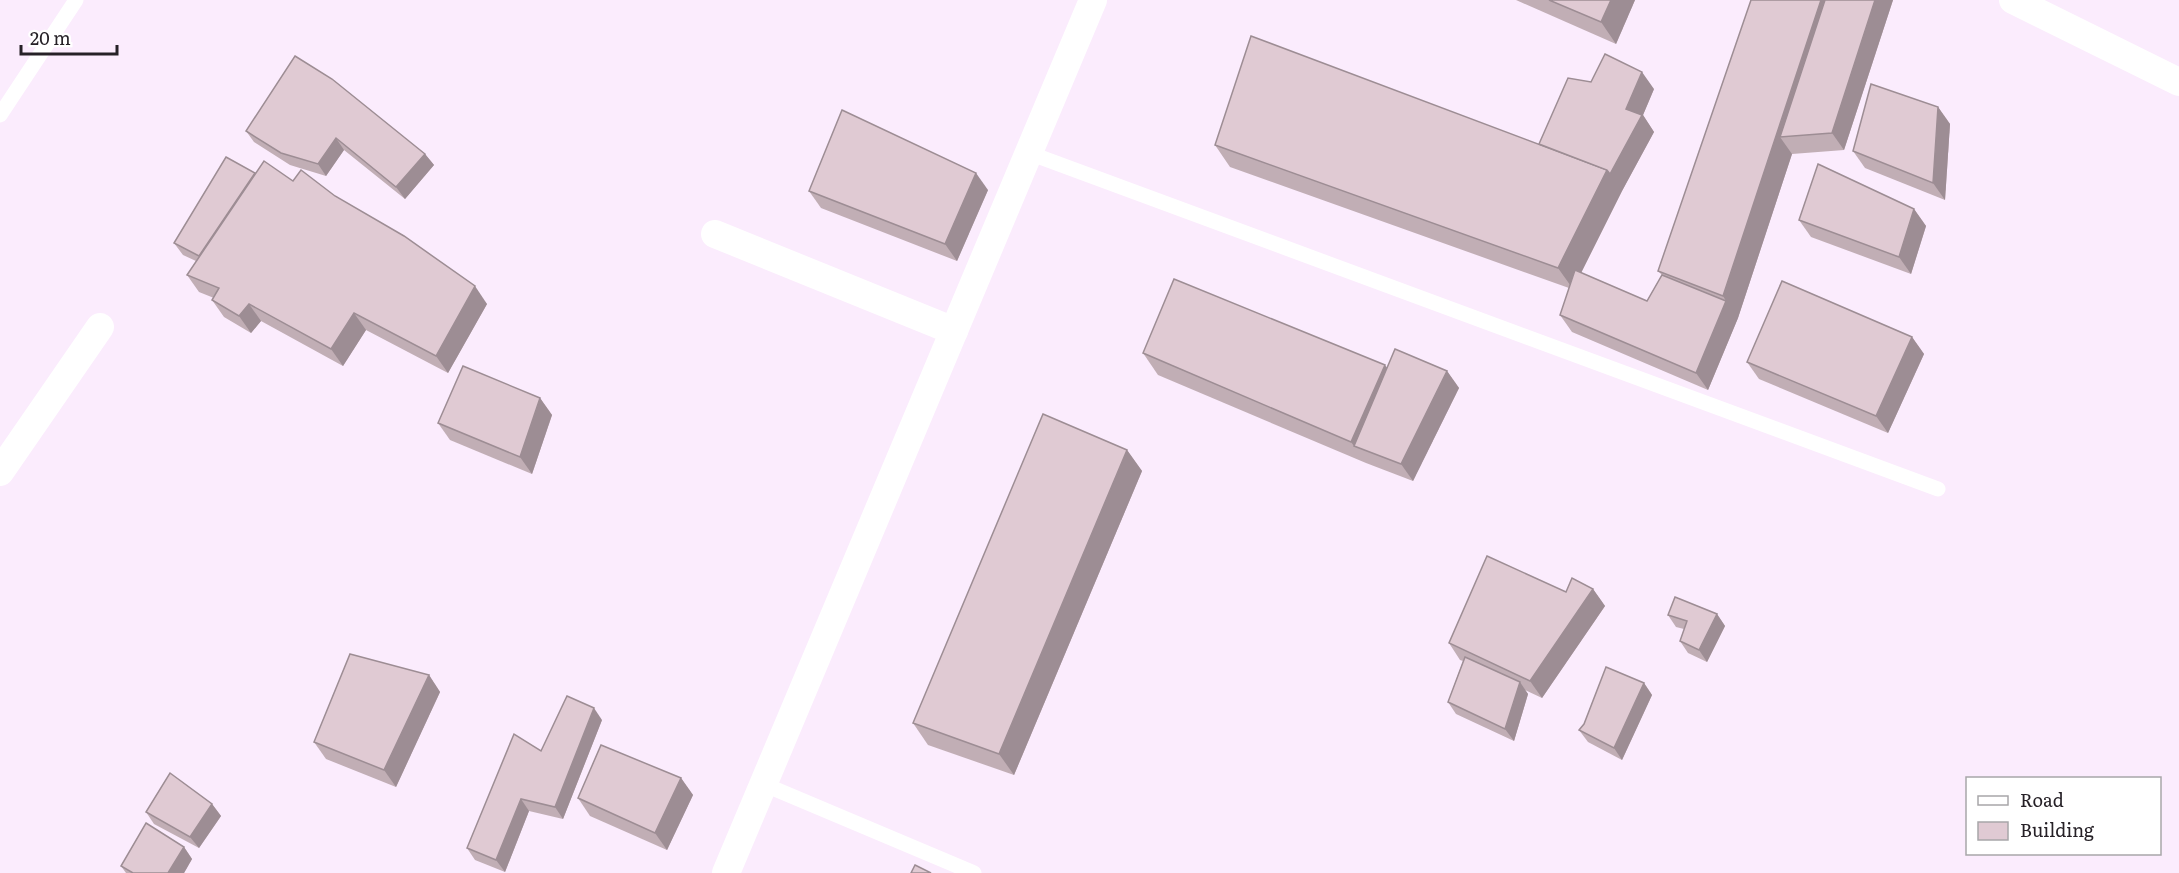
<svg xmlns="http://www.w3.org/2000/svg" width="2179" height="873" font-family="Literata,serif">
	<rect width="100%" height="100%" fill="#fbecfd"/>
	<g fill="none" stroke-linecap="round" stroke-linejoin="round">
		<g stroke="#fff" stroke-width="15">
			<polyline points="0,115 76,0"/>
			<polyline points="1029,153 1938,489"/>
			<polyline points="763,784 974,873"/>
		</g>
		<g stroke="#fff" stroke-width="28">
			<polyline points="2013,0 2179,82"/>
			<polyline points="715,234 954,331"/>
			<polyline points="0,472 100,327"/>
			<polyline points="726,873 1093,0"/>
		</g>
	</g>
	<g fill="#c1aeb5">
		<polygon points="1516,0 1635,0 1616,44"/>
		<polygon points="1751,0 1893,0 1844,150 1792,154 1738,318 1708,390 1572,332 1560,315 1569,288 1230,167 1215,145 1539,144 1591,82 1654,89 1643,115 1654,132 1622,191 1581,273 1647,301 1662,275 1658,271"/>
		<polygon points="295,56 425,154 434,165 405,199 344,150 326,176 290,165 254,142 246,131"/>
		<polygon points="1938,107 1950,124 1945,200 1865,168 1853,151"/>
		<polygon points="255,173 293,181 335,196 487,304 448,373 366,330 343,366 261,321 251,333 224,317 212,300 214,298 199,292 187,275 196,261 183,255 174,243"/>
		<polygon points="988,190 957,261 821,208 809,191"/>
		<polygon points="1914,209 1926,226 1911,274 1811,237 1799,220"/>
		<polygon points="1912,337 1924,354 1888,433 1759,379 1747,362"/>
		<polygon points="1143,353 1447,371 1459,388 1413,481 1366,463 1158,375"/>
		<polygon points="540,398 552,415 532,474 450,440 438,423"/>
		<polygon points="1127,450 1142,471 1014,775 928,745 913,723"/>
		<polygon points="1593,589 1605,606 1542,698 1525,690 1528,694 1514,741 1456,714 1448,702 1463,661 1460,660 1449,643 1566,592"/>
		<polygon points="1717,614 1725,626 1707,662 1688,653 1680,641 1684,629 1676,627 1668,615"/>
		<polygon points="429,675 440,692 396,787 326,759 314,742"/>
		<polygon points="1644,683 1652,695 1622,760 1588,742 1579,730"/>
		<polygon points="602,720 563,819 529,811 505,872 475,860 467,848 541,751"/>
		<polygon points="681,778 693,795 667,850 590,816 578,798"/>
		<polygon points="212,804 221,816 199,848 154,824 146,812"/>
		<polygon points="184,847 192,859 184,873 126,873 121,866"/>
	</g>
	<g fill="#9d8d94">
		<polygon points="1611,0 1635,0 1616,44 1601,22"/>
		<polygon points="1821,0 1843,0 1780,137 1792,154 1738,318 1708,390 1696,373 1726,301 1723,296"/>
		<polygon points="1875,0 1893,0 1844,150 1832,133"/>
		<polygon points="1642,72 1654,89 1643,115 1654,132 1622,191 1573,289 1558,268"/>
		<polygon points="1938,107 1950,124 1945,200 1933,183"/>
		<polygon points="336,138 344,150 326,176 318,164"/>
		<polygon points="425,154 434,165 405,199 396,187"/>
		<polygon points="976,173 988,190 957,261 945,244"/>
		<polygon points="1914,209 1926,226 1911,274 1899,257"/>
		<polygon points="475,286 487,304 448,373 436,356"/>
		<polygon points="249,304 261,321 251,333 239,316"/>
		<polygon points="354,313 366,330 343,366 331,349"/>
		<polygon points="1912,337 1924,354 1888,433 1876,416"/>
		<polygon points="1385,365 1400,386 1354,446 1351,442"/>
		<polygon points="1447,371 1459,388 1413,481 1401,464"/>
		<polygon points="540,398 552,415 532,474 520,457"/>
		<polygon points="1127,450 1142,471 1014,775 999,754"/>
		<polygon points="1593,589 1605,606 1542,698 1530,681"/>
		<polygon points="1717,614 1725,626 1707,662 1699,650"/>
		<polygon points="429,675 440,692 396,787 384,770"/>
		<polygon points="1520,682 1528,694 1514,741 1505,729"/>
		<polygon points="1644,683 1652,695 1622,760 1614,748"/>
		<polygon points="594,708 602,720 563,819 555,807"/>
		<polygon points="681,778 693,795 667,850 655,833"/>
		<polygon points="521,799 529,811 505,872 496,860"/>
		<polygon points="212,804 221,816 199,848 190,837"/>
		<polygon points="184,847 192,859 184,873 168,873"/>
	</g>
	<g fill="#e0cad3" stroke="#9d8d94" stroke-width="1.5">
		<polygon points="1549,0 1611,0 1601,22"/>
		<polygon points="1751,0 1821,0 1723,296 1658,271"/>
		<polygon points="1825,0 1875,0 1832,133 1780,137"/>
		<polygon points="1251,36 1607,170 1558,268 1215,145"/>
		<polygon points="1605,54 1642,72 1626,109 1642,115 1610,174 1607,170 1539,144 1568,78 1591,82"/>
		<polygon points="295,56 332,79 425,154 396,187 336,138 318,164 281,153 246,131"/>
		<polygon points="1871,84 1938,107 1933,183 1853,151"/>
		<polygon points="842,110 976,173 945,244 809,191"/>
		<polygon points="226,157 255,173 199,256 174,243"/>
		<polygon points="264,161 293,181 301,170 335,196 404,236 475,286 436,356 354,313 331,349 249,304 239,316 212,300 219,288 187,275"/>
		<polygon points="1818,164 1914,209 1899,257 1799,220"/>
		<polygon points="1575,270 1647,301 1662,275 1726,301 1696,373 1560,315"/>
		<polygon points="1174,279 1385,365 1351,442 1143,353"/>
		<polygon points="1782,281 1912,337 1876,416 1747,362"/>
		<polygon points="1395,349 1447,371 1401,464 1354,446"/>
		<polygon points="463,366 540,398 520,457 438,423"/>
		<polygon points="1043,414 1127,450 999,754 913,723"/>
		<polygon points="1487,556 1566,592 1572,578 1593,589 1530,681 1449,643"/>
		<polygon points="1675,597 1717,614 1699,650 1680,641 1687,621 1668,615"/>
		<polygon points="350,654 429,675 384,770 314,742"/>
		<polygon points="1465,657 1520,682 1505,729 1448,702"/>
		<polygon points="1606,667 1644,683 1614,748 1579,730 1584,724"/>
		<polygon points="567,696 594,708 555,807 521,799 496,860 467,848 514,734 541,751"/>
		<polygon points="601,745 681,778 655,833 578,798"/>
		<polygon points="170,773 212,804 190,837 146,812"/>
		<polygon points="146,823 184,847 168,873 133,873 121,866"/>
		<polygon points="915,865 931,873 911,873"/>
	</g>
	<rect x="1966" y="777" width="195" height="78" fill="#ffffff" stroke="#a8a6a9" stroke-width="1.5"/>
	<rect x="1978" y="796" width="30" height="9" fill="#ffffff" stroke="#a8a6a9" stroke-width="1.5"/>
	<text x="2020" y="807" font-size="18" fill="#262127">Road</text>
	<rect x="1978" y="822" width="30" height="18" fill="#e0cad3" stroke="#a8a6a9" stroke-width="1.5"/>
	<text x="2020" y="837" font-size="18" fill="#262127">Building</text>
	<path d="M21 45v9h96v-9" fill="none" stroke="#262127" stroke-width="3"/>
	<text x="30" y="45" font-size="18" fill="#262127" stroke="#ffffff" stroke-width="4.5" paint-order="stroke">20 m</text>
</svg>
